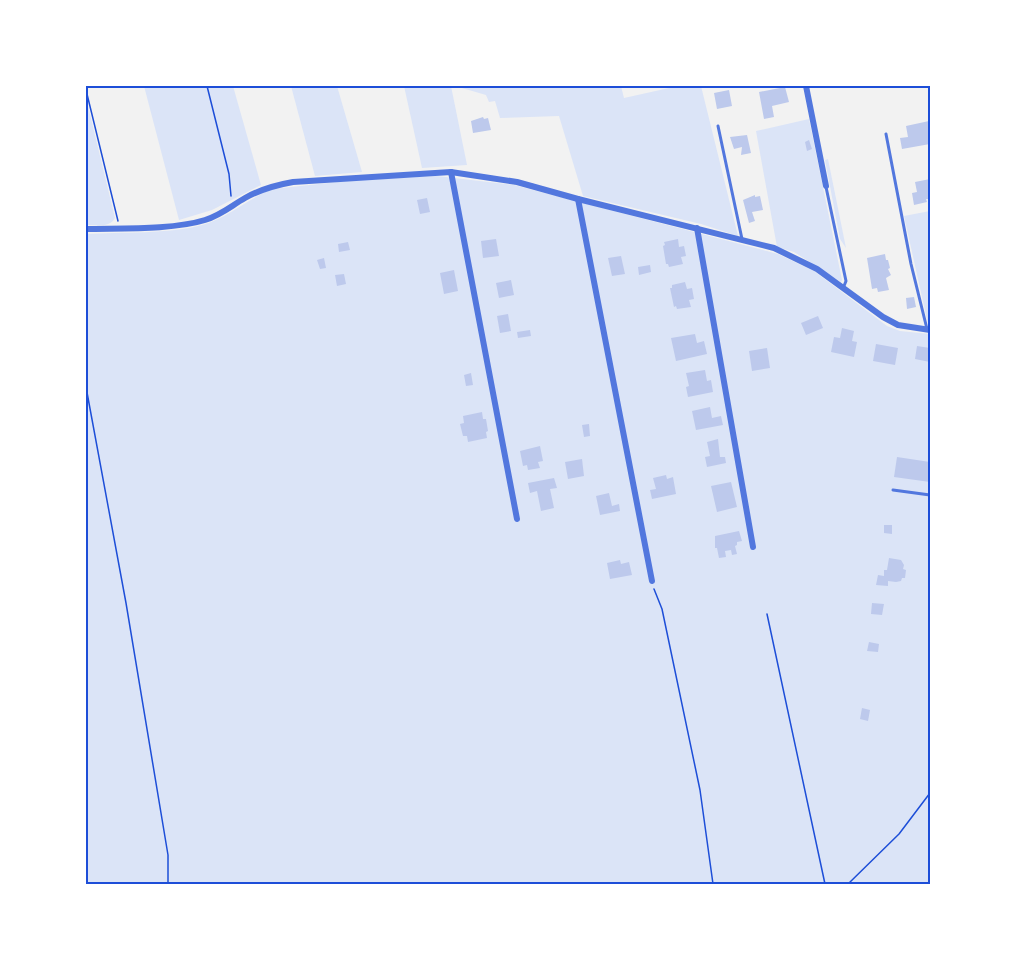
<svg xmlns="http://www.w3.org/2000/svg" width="1016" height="970" font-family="'Alegreya Sans',sans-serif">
	<rect width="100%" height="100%" fill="#f2f2f2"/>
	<g fill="#dbe4f7">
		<polygon points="144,86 233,86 261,185 212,210 179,220"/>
		<polygon points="291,86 337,86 362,172 315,176"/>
		<polygon points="404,86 451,86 467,165 422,168"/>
		<polygon points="455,86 621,86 624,98 678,86 701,86 738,236 701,224 583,196 559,116 500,118 495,101 489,102 486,95"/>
		<path d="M86,98L115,218C110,228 96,225 86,225Z"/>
		<polygon points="809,119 842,280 841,282 794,252 777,247 756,131"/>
		<polygon points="828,159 846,248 840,239 825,160"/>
		<path d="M437,176L514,185L778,254L814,271L887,326L900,331L930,334V884H86V234C120,232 170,234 202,225C228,218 248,198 273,189L346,181Z"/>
		<polygon points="930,211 930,325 928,324 904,216"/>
	</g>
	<g fill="#bdc9ec">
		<polygon points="785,87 789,102 772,106 774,117 764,119 759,92"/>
		<polygon points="729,90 732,106 717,109 714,93"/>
		<polygon points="483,117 484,119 488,118 491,130 473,133 471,121"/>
		<polygon points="929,121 930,144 902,149 900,138 908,137 906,126"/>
		<polygon points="747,135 751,153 741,155 742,147 734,149 730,137"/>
		<polygon points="809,140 812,149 807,151 805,142"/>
		<polygon points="930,179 930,199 926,199 927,202 914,205 912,193 917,192 915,182"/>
		<polygon points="755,195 755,197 760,196 763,210 752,212 755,221 749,223 743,200"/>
		<polygon points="427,198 430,212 420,214 417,200"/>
		<polygon points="496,239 499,256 483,258 481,241"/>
		<polygon points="678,239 679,247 684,246 686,256 681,257 683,264 669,267 668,264 666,264 663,246 665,245 664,242"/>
		<polygon points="348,242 350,250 339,252 338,244"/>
		<polygon points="885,254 886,260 888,260 890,268 888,269 891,275 886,278 889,290 878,292 877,288 872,289 867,258"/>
		<polygon points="621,256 625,274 612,276 608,258"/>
		<polygon points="324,258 326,268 320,269 317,260"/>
		<polygon points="650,265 651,272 639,275 638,267"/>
		<polygon points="454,270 458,291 444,294 440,273"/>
		<polygon points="344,274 346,284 337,286 335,275"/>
		<polygon points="511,280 514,295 499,298 496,283"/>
		<polygon points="685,282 687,289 692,288 694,299 689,300 691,307 677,309 676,306 674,307 670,288 672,288 672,285"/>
		<polygon points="914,297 916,307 907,309 906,298"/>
		<polygon points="508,314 511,331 500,333 497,316"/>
		<polygon points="818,316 823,328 806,335 801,323"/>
		<polygon points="842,328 854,331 852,341 857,342 854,357 831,352 834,337 840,338"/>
		<polygon points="530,330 531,336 518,338 517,332"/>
		<polygon points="695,334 697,343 704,341 707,354 676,361 671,338"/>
		<polygon points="876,344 898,348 895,365 873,361"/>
		<polygon points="917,346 930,348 930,362 915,359"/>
		<polygon points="767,348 770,368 752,371 749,351"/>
		<polygon points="705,370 707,381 711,380 713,392 688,397 686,387 689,386 686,373"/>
		<polygon points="471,373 473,385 466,386 464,375"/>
		<polygon points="710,407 712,418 721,416 723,425 696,430 692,411"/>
		<polygon points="482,412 483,419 486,419 488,431 486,432 487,438 468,442 467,436 463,436 460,424 464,423 463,416"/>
		<polygon points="589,424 590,436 584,437 582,425"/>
		<polygon points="718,439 720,457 725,457 726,463 707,467 705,457 710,456 707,442"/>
		<polygon points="540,446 543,461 538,462 540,468 528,470 527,465 523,466 520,451"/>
		<polygon points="897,457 930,462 930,482 894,477"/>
		<polygon points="582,459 584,476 568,479 565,462"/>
		<polygon points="666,475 667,479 673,477 676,494 652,499 650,490 656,489 653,478"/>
		<polygon points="554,478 557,488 550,489 554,508 541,511 537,491 530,493 528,483"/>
		<polygon points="731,482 737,507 717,512 711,486"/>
		<polygon points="609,493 612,506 619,504 620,511 600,515 596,496"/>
		<polygon points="884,525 892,525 892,534 884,533"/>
		<polygon points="739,531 742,541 737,542 737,545 735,546 737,554 732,555 731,550 725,551 726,557 719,558 717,548 715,548 715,536"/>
		<polygon points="889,558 901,560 904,565 903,569 906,570 905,578 902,578 901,581 896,582 888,581 888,586 876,585 878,575 884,576 884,570 887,570"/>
		<polygon points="620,560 621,564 629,562 632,575 610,579 607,563"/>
		<polygon points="872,603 884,604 882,615 871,614"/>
		<polygon points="869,642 879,644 878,652 867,651"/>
		<polygon points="862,708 870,710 868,721 860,719"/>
	</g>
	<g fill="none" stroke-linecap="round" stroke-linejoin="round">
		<g stroke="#1d4ed8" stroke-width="1.5">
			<polyline points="207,86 229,174 231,196"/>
			<polyline points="86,90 118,221"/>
			<polyline points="86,387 126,603 168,855 168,884"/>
			<polyline points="654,589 662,609 700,790 713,884"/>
			<polyline points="767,614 825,884"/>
			<polyline points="848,884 899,834 930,793"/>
		</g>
		<g stroke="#5277de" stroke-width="3">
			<polyline points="718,126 742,239"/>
			<polyline points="886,134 911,264 927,329"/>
			<polyline points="826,187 846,281 844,286"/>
			<polyline points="893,490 930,495"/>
		</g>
		<g stroke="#5277de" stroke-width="6">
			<polyline points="806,86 826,186"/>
			<polyline points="451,172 517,519"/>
			<polyline points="578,199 652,581"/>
			<polyline points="697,228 753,547"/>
			<path d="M86,229C120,228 173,230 205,220C221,215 231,206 245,198C261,189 276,185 293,182L451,172L517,182L578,199L774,248L817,269L883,317L898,325L930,330"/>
		</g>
	</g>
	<rect width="1016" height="970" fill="none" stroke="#ffffff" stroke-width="174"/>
	<rect x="87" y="87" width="842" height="796" fill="none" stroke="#1d4ed8" stroke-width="2"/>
</svg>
